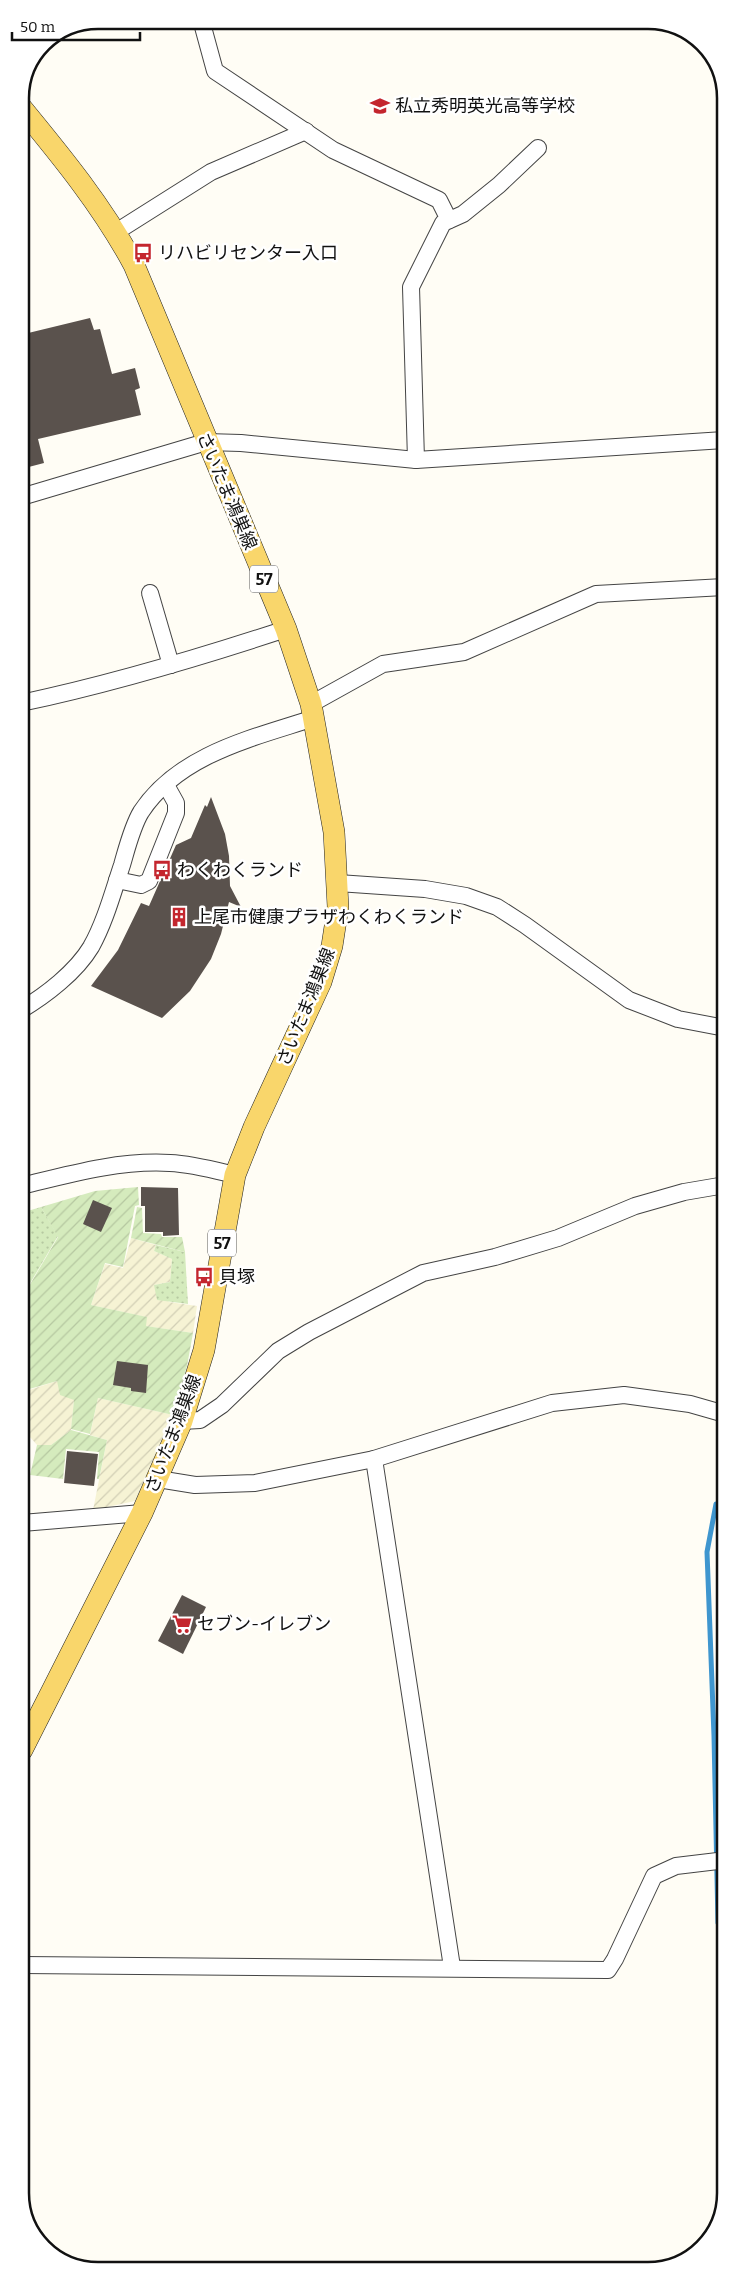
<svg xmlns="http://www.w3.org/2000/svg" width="746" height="2291" font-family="Bitter,'Noto Sans JP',serif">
	<defs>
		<pattern id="farmland-furrows" width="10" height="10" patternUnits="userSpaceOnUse" patternTransform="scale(1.25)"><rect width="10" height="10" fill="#f6f3d4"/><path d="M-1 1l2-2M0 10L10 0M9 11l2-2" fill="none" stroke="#d2cfb5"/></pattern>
		<pattern id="grass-dots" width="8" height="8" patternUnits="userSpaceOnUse" patternTransform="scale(1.25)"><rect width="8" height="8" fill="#d5ebbd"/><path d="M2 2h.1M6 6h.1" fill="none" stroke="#b6c8a1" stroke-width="1.8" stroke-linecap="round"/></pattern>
		<pattern id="garden-furrows" width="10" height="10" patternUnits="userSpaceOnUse" patternTransform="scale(1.25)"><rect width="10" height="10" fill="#d5ebbd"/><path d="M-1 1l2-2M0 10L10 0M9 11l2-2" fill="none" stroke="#b6c8a1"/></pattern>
	</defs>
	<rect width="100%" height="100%" fill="#fffdf5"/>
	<g fill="url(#farmland-furrows)">
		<polygon points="131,1238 156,1245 154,1251 172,1259 170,1282 154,1285 169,1302 197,1306 193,1333 145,1326 146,1317 91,1305 105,1264 123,1268"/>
		<polygon points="57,1381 74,1400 71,1430 51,1445 37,1445 22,1428 22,1407 26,1391"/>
		<polygon points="98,1398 173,1415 135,1501 93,1510 107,1440 90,1435"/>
	</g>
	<g fill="url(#grass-dots)">
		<polygon points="41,1207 58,1236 22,1297 21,1213"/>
		<polygon points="156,1245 185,1252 188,1304 157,1300 154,1285 170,1282 172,1259 154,1251"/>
	</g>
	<g fill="url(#garden-furrows)">
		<polygon points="138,1187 139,1205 135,1206 123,1267 105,1263 91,1305 147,1317 146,1326 193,1333 187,1366 173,1415 98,1398 90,1434 71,1429 74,1400 60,1395 57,1381 26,1390 22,1388 22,1298 58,1237 41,1207 95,1191"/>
		<polygon points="137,1207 142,1208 143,1233 161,1234 162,1237 182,1237 185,1252 131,1238"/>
		<polygon points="71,1430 107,1440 99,1479 97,1479 99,1452 66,1449 63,1479 30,1475 37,1445 51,1445"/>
	</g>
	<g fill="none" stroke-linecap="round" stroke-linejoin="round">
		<polyline stroke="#3f96cf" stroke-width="5" points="716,1504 707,1552 714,1736 718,1923 726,1933"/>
	</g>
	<g fill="#5a524d">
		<polygon points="90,318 94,330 100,329 112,374 135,368 140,388 135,390 141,415 38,439 44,463 21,469 20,335"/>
		<polygon points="211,797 225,834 229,856 230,886 241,907 229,902 221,934 211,959 190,991 162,1018 91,986 118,950 141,903 149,906 176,845 191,838 205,805 207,807"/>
		<polygon points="141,1187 178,1188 179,1235 163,1236 163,1232 145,1232 145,1206 141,1206"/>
		<polygon points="93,1200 112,1208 101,1232 83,1224"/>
		<polygon points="117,1361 148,1365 146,1393 131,1391 131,1388 113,1385"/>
		<polygon points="67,1451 98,1454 94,1486 64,1483"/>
		<polygon points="182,1595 206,1607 183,1654 158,1641"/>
	</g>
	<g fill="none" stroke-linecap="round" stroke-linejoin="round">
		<defs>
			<g id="minor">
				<polyline points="204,20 203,27 215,71 333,150 439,200 449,220"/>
				<polyline points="116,232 211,172 306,131"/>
				<polyline points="416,460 411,287 443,223 463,214 499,185 538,148"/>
				<polyline points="21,497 206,442 241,443 416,460 724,440"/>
				<polyline points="150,593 171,665"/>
				<path d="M21,703C111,684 198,658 286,629"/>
				<polyline points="311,704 383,664 464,652 596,594 724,587"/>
				<polyline points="117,880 141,885 149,881 176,813 176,803 166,785"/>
				<polyline points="338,883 425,889 466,896 497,907 525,925 629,1000 678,1019 725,1028"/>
				<path d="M21,1010C46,995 76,972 91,947C105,922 113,892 122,865C127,848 132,827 141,812C179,754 253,738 314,718"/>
				<path d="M21,1186C70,1174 119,1160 170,1163C192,1164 214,1170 235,1175"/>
				<polyline points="182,1421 200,1420 222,1405 278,1351 309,1332 423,1273 495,1257 558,1238 635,1206 684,1192 725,1185"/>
				<polyline points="374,1459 452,1967"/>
				<polyline points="158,1479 195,1485 255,1483 374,1459 552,1403 624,1395 690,1404 725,1414"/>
				<polyline points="22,1523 142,1513"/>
				<polyline points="22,1965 608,1970 615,1959 654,1876 676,1866 726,1860"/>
			</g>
			<path id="major" d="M20,106C62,157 103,207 134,265L286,629L311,704L334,832L338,907L332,946L321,982L254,1127L235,1175L204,1350L182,1421L142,1513L22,1750"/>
		</defs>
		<use href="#minor" stroke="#444" stroke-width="18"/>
		<use href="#major" stroke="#222" stroke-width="22"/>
		<use href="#minor" stroke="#fff" stroke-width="16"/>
		<use href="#major" stroke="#f9d66b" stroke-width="21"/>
	</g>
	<defs>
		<symbol id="school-bare" viewBox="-9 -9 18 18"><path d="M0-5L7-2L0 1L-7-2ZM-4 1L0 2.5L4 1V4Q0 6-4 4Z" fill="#c4262e" stroke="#fff" stroke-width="2.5" paint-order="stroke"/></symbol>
		<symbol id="bus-bare" viewBox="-9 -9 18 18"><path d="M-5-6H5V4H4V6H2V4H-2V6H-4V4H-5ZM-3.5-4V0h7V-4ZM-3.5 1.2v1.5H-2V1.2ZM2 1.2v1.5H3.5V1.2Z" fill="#c4262e" stroke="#fff" stroke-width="2.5" paint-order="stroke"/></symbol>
		<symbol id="building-bare" viewBox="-9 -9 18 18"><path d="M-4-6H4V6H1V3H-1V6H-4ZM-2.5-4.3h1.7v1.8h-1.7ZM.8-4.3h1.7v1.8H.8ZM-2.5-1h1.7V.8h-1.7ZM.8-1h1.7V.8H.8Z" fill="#c4262e" stroke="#fff" stroke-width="2.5" paint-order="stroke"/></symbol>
		<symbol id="supermarket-bare" viewBox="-9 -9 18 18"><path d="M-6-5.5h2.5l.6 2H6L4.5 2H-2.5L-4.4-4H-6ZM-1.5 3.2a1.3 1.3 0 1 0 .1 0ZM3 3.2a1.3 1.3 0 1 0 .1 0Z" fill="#c4262e" stroke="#fff" stroke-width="2.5" paint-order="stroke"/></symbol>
	</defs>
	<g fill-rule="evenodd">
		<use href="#school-bare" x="366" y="92" width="28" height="28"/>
		<use href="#bus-bare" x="129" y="239" width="28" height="28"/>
		<use href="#bus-bare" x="148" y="856" width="28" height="28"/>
		<use href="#building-bare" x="165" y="903" width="28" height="28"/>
		<use href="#bus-bare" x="190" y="1263" width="28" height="28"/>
		<use href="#supermarket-bare" x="168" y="1610" width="28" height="28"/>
	</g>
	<g text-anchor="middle" stroke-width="5" stroke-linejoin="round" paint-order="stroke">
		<g fill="#fff" stroke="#585858" stroke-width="1">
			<rect x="250" y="565.5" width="28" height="27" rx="4"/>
			<rect x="208" y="1229.5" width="28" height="27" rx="4"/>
		</g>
		<g font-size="16" font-weight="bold" fill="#111">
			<text x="264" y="585">57</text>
			<text x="222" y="1249">57</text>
		</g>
		<g font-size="18" fill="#111" stroke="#fff" text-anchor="start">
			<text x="395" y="112">私立秀明英光高等学校</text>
			<text x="158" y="259">リハビリセンター入口</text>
			<text x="177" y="876">わくわくランド</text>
			<text x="194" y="923">上尾市健康プラザわくわくランド</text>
			<text x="219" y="1283">貝塚</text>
			<text x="197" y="1630">セブン-イレブン</text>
		</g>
		<g font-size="18" fill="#111" stroke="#fff">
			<text transform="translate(227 491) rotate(67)" y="6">さいたま鴻巣線</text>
			<text transform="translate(306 1007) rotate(-68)" y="6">さいたま鴻巣線</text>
			<text transform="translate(173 1434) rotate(-69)" y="6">さいたま鴻巣線</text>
		</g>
	</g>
	<path d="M0 0H746V2291H0ZM98 29H648A69 69 0 0 1 717 98V2193A69 69 0 0 1 648 2262H98A69 69 0 0 1 29 2193V98A69 69 0 0 1 98 29Z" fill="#fff" fill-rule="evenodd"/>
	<path fill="none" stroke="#111" stroke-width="2.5" d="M98 29H648A69 69 0 0 1 717 98V2193A69 69 0 0 1 648 2262H98A69 69 0 0 1 29 2193V98A69 69 0 0 1 98 29Z"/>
	<path d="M12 32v8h128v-8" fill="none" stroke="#111111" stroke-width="2.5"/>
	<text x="20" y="32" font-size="15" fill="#111111" stroke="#ffffff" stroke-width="4" paint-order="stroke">50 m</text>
</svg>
